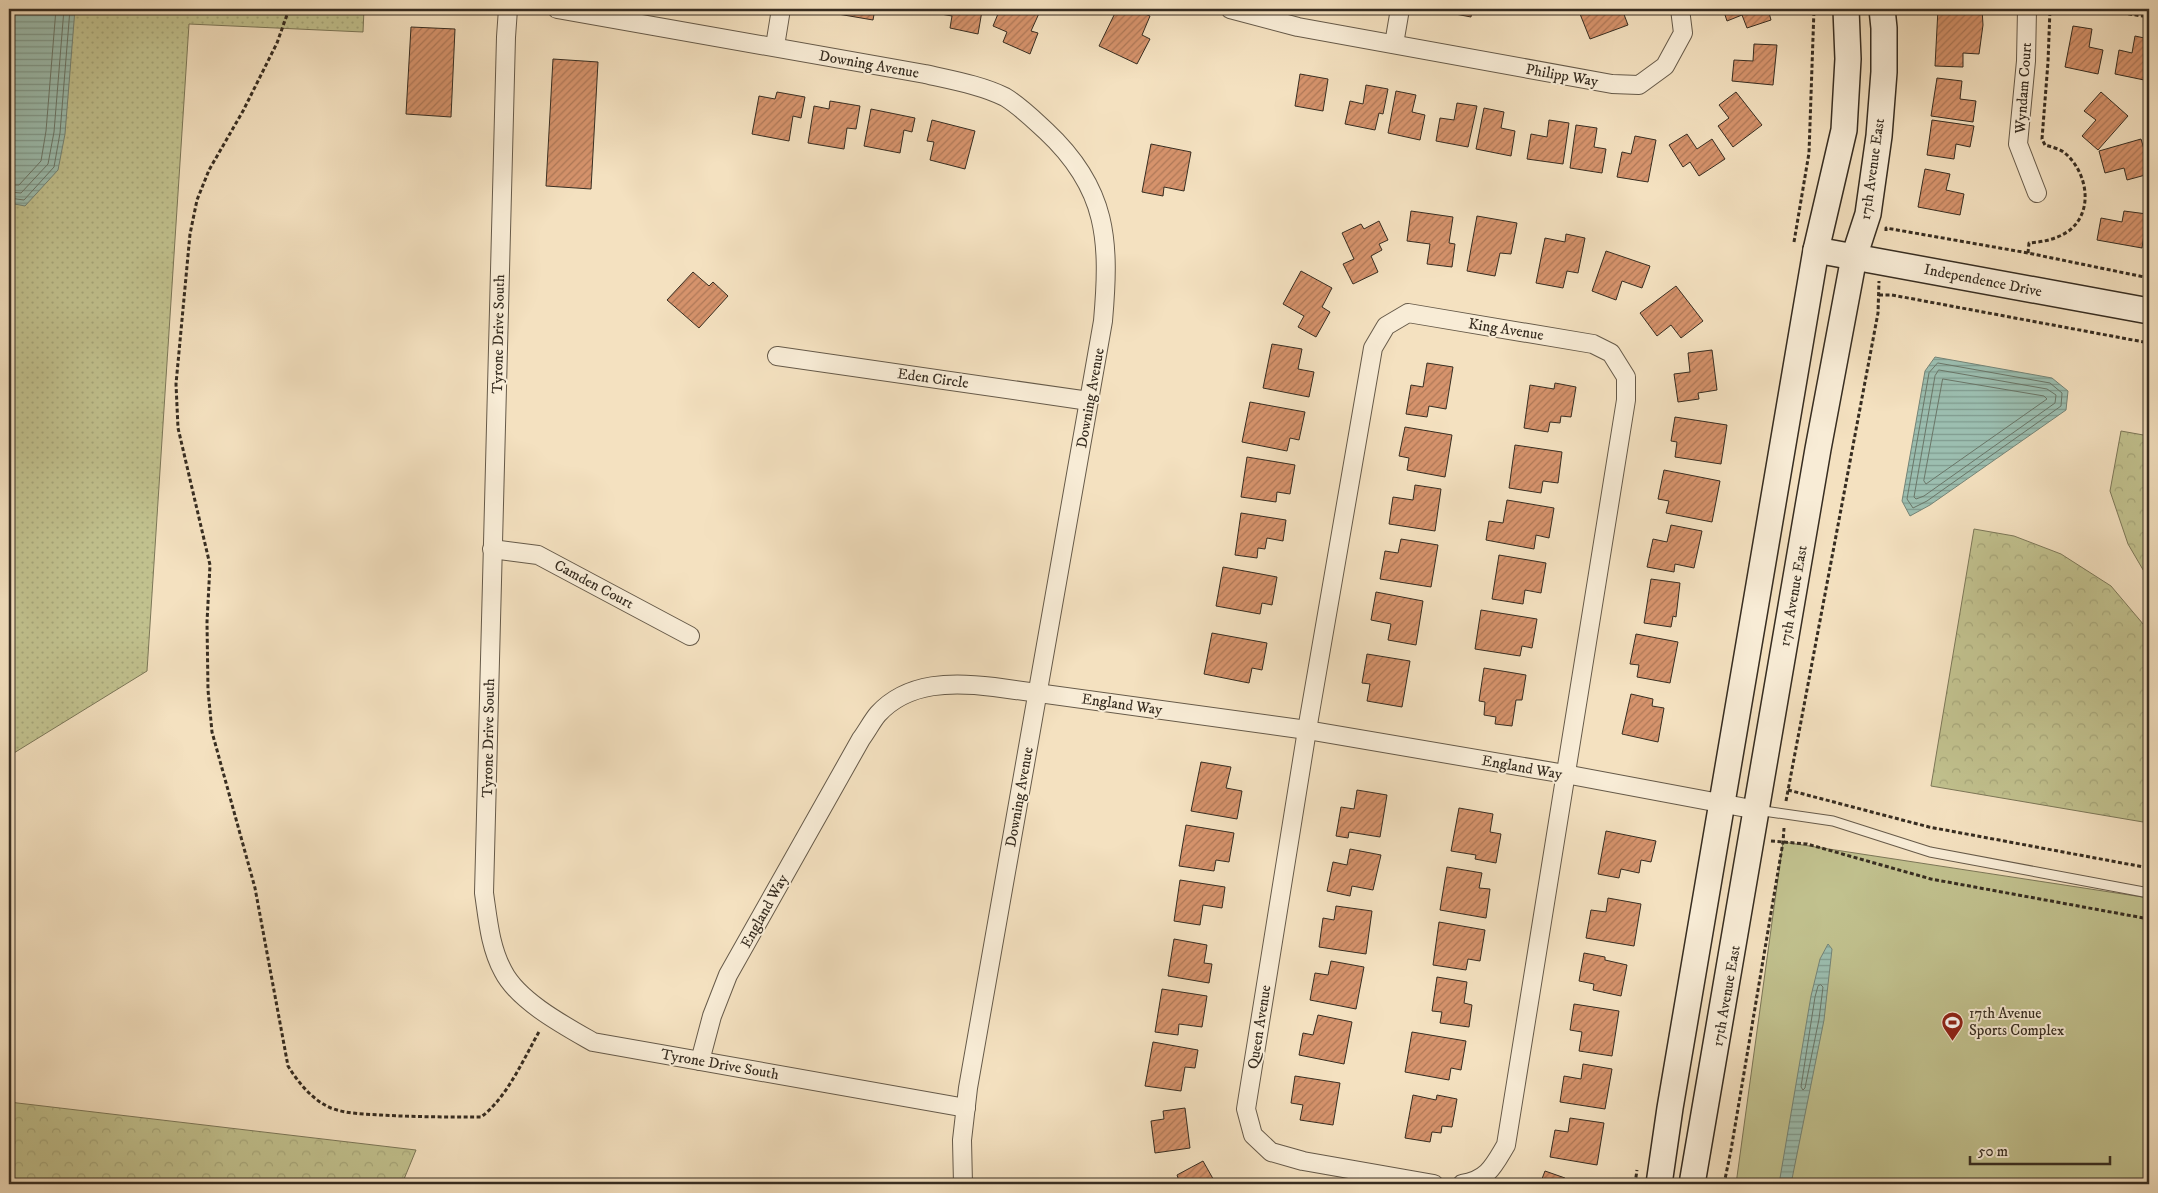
<svg xmlns="http://www.w3.org/2000/svg" width="2158" height="1193" font-family="'IM FELL DW Pica',serif">
	<defs>
		<pattern id="grass-dots" width="8" height="8" patternUnits="userSpaceOnUse" patternTransform="scale(1.25)"><rect width="8" height="8" fill="#c1c18e"/><path d="M2 2h.1M6 6h.1" fill="none" stroke="#a6a67a" stroke-width="1.8" stroke-linecap="round"/></pattern>
		<pattern id="park-crowns" width="20" height="18" patternUnits="userSpaceOnUse" patternTransform="scale(1.25)"><rect width="20" height="18" fill="#c1c18e"/><path d="M2 6a3 3 0 1 1 6 0M12 15a3 3 0 1 1 6 0" fill="none" stroke="#a6a67a"/></pattern>
		<pattern id="water-rules" width="6" height="5" patternUnits="userSpaceOnUse" patternTransform="scale(1.25)"><rect width="6" height="5" fill="#9cbeb0"/><path d="M0 2.5h6" fill="none" stroke="#809b8f"/></pattern>
		<pattern id="building-hatch" width="6" height="6" patternUnits="userSpaceOnUse" patternTransform="scale(1.25)"><rect width="6" height="6" fill="#d6936c"/><path d="M-1 1l2-2M0 6l6-6M5 7l2-2" fill="none" stroke="#ae7858"/></pattern>
	</defs>
	<rect width="100%" height="100%" fill="#f4e1c0"/>
	<filter id="stains"><feTurbulence type="fractalNoise" baseFrequency=".004" numOctaves="4"/><feColorMatrix values="0 0 0 0 .2 0 0 0 0 .09 0 0 0 0 .02 0 0 0 .5 -.17"/></filter>
	<radialGradient id="worn" r=".72"><stop offset=".6" stop-color="#630" stop-opacity="0"/><stop offset="1" stop-color="#630" stop-opacity=".3"/></radialGradient>
	<polygon fill="url(#grass-dots)" stroke="#7c7758" points="9,9 364,9 363,32 189,24 147,671 9,756"/>
	<g fill="url(#park-crowns)" stroke="#7c7758">
		<polygon points="2121,431 2149,436 2149,580 2128,544 2110,491"/>
		<polygon points="1974,529 2014,536 2061,554 2111,586 2149,631 2149,823 1931,786"/>
		<polygon points="9,1102 416,1150 402,1184 9,1184"/>
	</g>
	<polygon fill="#c1c18e" stroke="#7c7758" points="1783,842 2149,898 2149,1184 1736,1184"/>
	<g fill="url(#water-rules)" stroke="#748477">
		<polygon points="9,9 75,9 65,134 58,170 25,206 9,203"/>
		<polygon points="1935,357 2052,378 2068,391 2066,410 1930,505 1910,516 1902,501 1925,371"/>
		<polygon points="1828,944 1832,949 1824,1020 1791,1184 1779,1184 1811,996 1820,959"/>
	</g>
	<g fill="none" stroke-linecap="round" stroke-linejoin="round">
		<g stroke="#6a7668" stroke-width="1">
			<polyline points="9,185 19,185 41,161 46,131 56,9"/>
			<polyline points="9,192 21,193 48,164 54,132 64,9"/>
			<polyline points="9,198 24,200 54,167 60,133 70,9"/>
			<polygon points="1938,363 2050,383 2062,393 2061,406 1927,501 1913,508 1907,499 1929,373"/>
			<polygon points="1939,370 2047,389 2056,395 2055,403 1924,496 1916,499 1914,497 1935,376"/>
			<polygon points="1943,379 2044,396 2047,399 1926,484 1924,481"/>
			<polygon points="1821,985 1823,987 1819,1019 1805,1088 1803,1090 1801,1087 1815,997 1818,986"/>
		</g>
	</g>
	<g fill="url(#building-hatch)" stroke="#372d21">
		<polygon points="833,9 875,9 873,20 832,13"/>
		<polygon points="936,9 974,9 982,11 978,34 950,28 952,16 935,13"/>
		<polygon points="1000,9 1041,9 1031,31 1038,33 1030,54 1003,42 1007,32 993,26"/>
		<polygon points="1117,9 1134,9 1150,16 1142,35 1150,39 1137,64 1099,46"/>
		<polygon points="1429,9 1472,9 1471,17"/>
		<polygon points="1578,9 1622,9 1628,25 1590,39"/>
		<polygon points="1723,9 1768,9 1771,20 1747,28 1742,15 1727,21"/>
		<polygon points="1938,9 1982,9 1983,25 1979,54 1963,53 1963,67 1935,66"/>
		<polygon points="2073,26 2092,29 2089,47 2103,50 2098,74 2065,67"/>
		<polygon points="411,27 455,29 451,117 406,114"/>
		<polygon points="2135,36 2149,39 2149,81 2115,74 2119,50 2132,53"/>
		<polygon points="1754,44 1777,45 1773,85 1732,81 1734,60 1753,61"/>
		<polygon points="553,59 598,62 591,189 546,186"/>
		<polygon points="1300,74 1328,79 1323,111 1295,106"/>
		<polygon points="1937,78 1962,81 1960,99 1976,101 1973,122 1931,116"/>
		<polygon points="1366,85 1388,89 1383,114 1379,113 1375,130 1345,124 1350,101 1363,104"/>
		<polygon points="1396,91 1416,95 1412,112 1425,115 1420,140 1388,133"/>
		<polygon points="777,92 805,97 801,118 793,116 789,141 752,134 759,96 775,99"/>
		<polygon points="1736,92 1762,125 1733,147 1718,126 1729,118 1719,105"/>
		<polygon points="2101,92 2128,116 2098,150 2082,136 2096,120 2084,111"/>
		<polygon points="830,101 860,106 856,129 847,128 844,149 808,143 814,106 829,109"/>
		<polygon points="1457,103 1477,106 1468,147 1436,141 1440,118 1454,120"/>
		<polygon points="1484,108 1504,112 1501,128 1515,131 1511,156 1476,149"/>
		<polygon points="871,109 915,118 912,132 904,130 900,153 864,146"/>
		<polygon points="932,120 975,131 965,169 930,160 934,142 927,141"/>
		<polygon points="1549,120 1569,123 1563,164 1527,159 1531,134 1547,137"/>
		<polygon points="1932,120 1974,126 1970,147 1956,144 1954,159 1927,155"/>
		<polygon points="1576,125 1597,128 1594,147 1606,149 1602,173 1570,168"/>
		<polygon points="1687,134 1697,149 1712,139 1725,159 1699,176 1690,162 1683,167 1669,145"/>
		<polygon points="1635,136 1656,140 1648,182 1617,177 1622,152 1631,154"/>
		<polygon points="2141,139 2149,166 2149,174 2127,180 2124,168 2105,173 2099,151"/>
		<polygon points="1151,144 1191,152 1184,191 1164,187 1163,196 1142,192"/>
		<polygon points="1925,169 1950,174 1946,190 1964,194 1960,215 1918,207"/>
		<polygon points="1411,211 1453,217 1449,243 1455,244 1452,267 1427,264 1430,244 1407,241"/>
		<polygon points="2124,211 2147,214 2142,248 2097,240 2101,218 2122,222"/>
		<polygon points="1477,216 1517,223 1511,254 1500,253 1495,276 1467,271"/>
		<polygon points="1379,221 1388,240 1379,244 1382,250 1371,256 1378,272 1353,284 1343,264 1354,259 1342,233 1361,224 1364,229"/>
		<polygon points="1566,234 1585,238 1578,273 1567,271 1563,288 1536,283 1545,238 1565,242"/>
		<polygon points="1606,251 1650,266 1642,288 1622,281 1616,300 1592,291"/>
		<polygon points="1301,271 1332,288 1322,307 1330,312 1316,337 1298,327 1304,316 1283,304"/>
		<polygon points="693,272 709,286 713,282 728,296 699,328 667,300"/>
		<polygon points="1676,286 1703,321 1681,338 1671,325 1657,336 1640,313"/>
		<polygon points="1272,344 1302,349 1298,369 1314,372 1309,397 1263,388"/>
		<polygon points="1712,350 1717,390 1698,393 1699,399 1678,402 1674,374 1690,372 1688,353"/>
		<polygon points="1427,363 1453,367 1446,409 1429,406 1427,417 1406,414 1411,385 1423,387"/>
		<polygon points="1555,383 1576,387 1571,417 1561,416 1560,423 1550,422 1548,432 1524,428 1530,385 1554,389"/>
		<polygon points="1250,402 1305,412 1299,440 1290,438 1287,451 1242,442"/>
		<polygon points="1675,417 1727,425 1721,464 1675,457 1677,442 1671,441"/>
		<polygon points="1405,427 1452,435 1445,477 1407,470 1409,458 1399,456"/>
		<polygon points="1515,445 1562,452 1558,483 1543,481 1541,493 1509,488"/>
		<polygon points="1247,457 1295,465 1290,494 1277,492 1276,502 1241,497"/>
		<polygon points="1664,470 1720,481 1712,522 1666,513 1669,501 1658,499"/>
		<polygon points="1415,485 1441,489 1435,531 1389,524 1393,497 1413,500"/>
		<polygon points="1507,500 1554,508 1549,538 1536,535 1534,549 1486,540 1489,521 1503,523"/>
		<polygon points="1241,513 1286,520 1283,541 1267,538 1265,549 1258,548 1257,558 1235,555"/>
		<polygon points="1671,525 1702,531 1694,568 1675,564 1674,572 1647,567 1653,539 1667,542"/>
		<polygon points="1401,539 1438,545 1431,587 1380,579 1385,551 1398,553"/>
		<polygon points="1499,555 1546,563 1541,593 1525,590 1523,604 1492,599"/>
		<polygon points="1223,567 1277,577 1272,605 1262,603 1260,614 1216,606"/>
		<polygon points="1651,579 1680,583 1676,617 1673,616 1671,627 1644,623"/>
		<polygon points="1376,592 1423,601 1416,645 1388,640 1391,624 1371,620"/>
		<polygon points="1481,610 1537,619 1532,648 1522,646 1520,656 1475,649"/>
		<polygon points="1212,633 1267,643 1262,670 1252,668 1249,683 1204,674"/>
		<polygon points="1636,634 1678,642 1670,683 1637,677 1639,665 1630,664"/>
		<polygon points="1367,654 1410,661 1402,707 1367,701 1370,684 1362,683"/>
		<polygon points="1484,668 1526,675 1522,700 1516,700 1512,726 1495,724 1496,717 1484,715 1485,702 1479,701"/>
		<polygon points="1631,694 1653,699 1652,706 1664,708 1658,742 1622,734"/>
		<polygon points="1201,762 1231,767 1226,788 1242,791 1237,819 1191,811"/>
		<polygon points="1357,790 1387,795 1380,837 1349,832 1348,838 1336,836 1341,807 1354,809"/>
		<polygon points="1459,808 1493,814 1490,832 1501,834 1496,863 1475,859 1476,855 1451,851"/>
		<polygon points="1186,825 1234,833 1229,862 1216,860 1214,871 1179,866"/>
		<polygon points="1606,831 1656,841 1651,862 1641,860 1639,873 1621,869 1619,878 1598,874"/>
		<polygon points="1350,849 1381,855 1373,890 1352,886 1350,896 1327,891 1333,862 1347,865"/>
		<polygon points="1447,867 1482,873 1479,888 1490,889 1486,918 1440,910"/>
		<polygon points="1180,880 1225,887 1222,908 1203,905 1200,925 1174,921"/>
		<polygon points="1608,898 1641,904 1634,946 1586,938 1591,910 1606,912"/>
		<polygon points="1336,906 1372,911 1366,954 1319,947 1323,918 1334,920"/>
		<polygon points="1439,922 1485,930 1480,961 1468,959 1466,970 1433,965"/>
		<polygon points="1174,939 1207,945 1204,963 1212,964 1209,983 1168,976"/>
		<polygon points="1584,953 1605,957 1605,960 1627,965 1621,996 1593,990 1594,984 1579,981"/>
		<polygon points="1331,961 1364,967 1356,1009 1310,1000 1315,973 1328,975"/>
		<polygon points="1437,977 1467,982 1464,1003 1472,1005 1469,1027 1440,1023 1442,1012 1432,1011"/>
		<polygon points="1162,989 1207,996 1202,1027 1179,1024 1178,1035 1155,1032"/>
		<polygon points="1574,1004 1619,1011 1612,1056 1579,1051 1582,1032 1570,1030"/>
		<polygon points="1318,1015 1352,1022 1344,1064 1299,1055 1303,1033 1313,1035"/>
		<polygon points="1412,1032 1466,1041 1461,1070 1451,1068 1449,1080 1405,1072"/>
		<polygon points="1153,1042 1198,1050 1195,1068 1185,1067 1181,1091 1145,1086"/>
		<polygon points="1583,1064 1612,1069 1605,1109 1560,1102 1564,1076 1581,1079"/>
		<polygon points="1295,1076 1340,1083 1333,1125 1300,1120 1303,1105 1291,1103"/>
		<polygon points="1413,1095 1436,1100 1437,1095 1457,1099 1452,1127 1442,1126 1441,1133 1432,1132 1430,1142 1405,1138"/>
		<polygon points="1185,1108 1190,1148 1155,1153 1151,1121 1164,1119 1163,1111"/>
		<polygon points="1570,1118 1604,1123 1597,1165 1550,1157 1555,1130 1568,1132"/>
		<polygon points="1203,1161 1216,1184 1173,1184 1179,1181 1177,1175"/>
		<polygon points="1545,1171 1565,1178 1563,1184 1540,1184"/>
	</g>
	<g fill="none" stroke-linecap="round" stroke-linejoin="round">
		<defs>
			<polyline id="lane" points="1757,810 1833,821 1930,852 2149,893"/>
			<g id="street">
				<path d="M508,9L506,37L484,893C488,920 490,947 503,971C518,1001 565,1026 593,1042L966,1108"/>
				<path d="M557,9L925,74C951,80 981,85 1005,97C1020,106 1033,119 1046,131C1108,189 1110,241 1103,321L968,1088L962,1140L963,1184"/>
				<polyline points="1230,9 1298,27 1612,84 1639,85 1665,66 1683,33 1680,9"/>
				<polyline points="2027,9 2026,61 2018,144 2037,193"/>
				<polyline points="1394,44 1400,9"/>
				<polyline points="775,46 781,9"/>
				<polyline points="777,356 1089,401"/>
				<polyline points="492,549 538,555 690,636"/>
				<path d="M700,1061L712,1016L728,975L861,739C867,731 872,721 878,714C908,681 954,682 994,687L1307,730L1565,774L1757,810"/>
				<path d="M1434,1184L1303,1161L1271,1152L1253,1135L1246,1109L1307,730L1373,348L1386,326L1408,313L1593,344L1611,353L1626,377V400L1506,1145C1494,1165 1488,1180 1462,1184"/>
			</g>
			<g id="secondary">
				<polyline points="1816,250 2149,311"/>
				<polyline points="1659,1184 1670,1108 1816,250 1844,130 1848,59 1846,9"/>
				<polyline points="1692,1184 1818,449 1854,257 1868,214 1879,136 1884,72 1884,28 1882,9"/>
			</g>
		</defs>
		<use href="#lane" stroke="#665a49" stroke-width="11"/>
		<use href="#street" stroke="#665a49" stroke-width="20"/>
		<use href="#secondary" stroke="#372d21" stroke-width="28"/>
		<g stroke="#372d21" stroke-width="3" stroke-dasharray="4 2.5" stroke-linecap="butt">
			<path d="M289,9L277,43L243,111L209,170L197,200L190,234L176,384L178,428L210,565L207,622L208,690L212,732L255,888L288,1066C298,1082 312,1100 331,1108C347,1114 364,1114 381,1115C414,1117 448,1117 481,1117C507,1098 524,1058 540,1030"/>
			<polyline points="2096,9 2149,17"/>
			<polyline points="1886,231 1886,228 2028,253 2149,278"/>
			<polyline points="1794,242 1809,153 1814,9"/>
			<path d="M2028,253L2029,243C2043,242 2058,239 2070,230C2094,210 2087,173 2066,154C2061,149 2052,147 2045,145L2042,139L2048,62L2050,9"/>
			<polyline points="1879,295 1892,295 2149,343"/>
			<polyline points="1788,790 1929,827 2149,868"/>
			<polyline points="1786,801 1878,313 1879,281"/>
			<polyline points="1771,841 1807,844 1931,879 2149,919"/>
			<polyline points="1635,1184 1637,1170"/>
			<polyline points="1724,1184 1731,1150 1783,842 1784,828"/>
		</g>
		<use href="#lane" stroke="#f8ecd6" stroke-width="9"/>
		<use href="#street" stroke="#f8ecd6" stroke-width="18"/>
		<use href="#secondary" stroke="#f8ecd6" stroke-width="25"/>
	</g>
	<defs>
		<symbol id="stadium-pin" viewBox="-11 -11 22 30"><path d="M0 17L-7.5 6A9.5 9.5 0 1 1 7.5 6Z" fill="#8f2418" stroke="#f8ecd6"/><path d="M0-5a6.5 5 0 1 0 0 10a6.5 5 0 1 0 0-10ZM-3.5-1.8h7v3.6h-7Z" fill="#fff"/></symbol>
	</defs>
	<g fill-rule="evenodd">
		<use href="#stadium-pin" x="1940" y="1010" width="25" height="34"/>
	</g>
	<g text-anchor="middle" stroke-width="4" stroke-linejoin="round" paint-order="stroke">
		<g font-size="15" fill="#372d21" stroke="#f8ecd6">
			<text transform="translate(869 64) rotate(10)" y="5">Downing Avenue</text>
			<text transform="translate(1562 75) rotate(10)" y="5">Philipp Way</text>
			<text transform="translate(2023 88) rotate(-86)" y="5">Wyndam Court</text>
			<text transform="translate(1872 169) rotate(-82)" y="5">17th Avenue East</text>
			<text transform="translate(1983 280) rotate(11)" y="5">Independence Drive</text>
			<text transform="translate(1506 329) rotate(9)" y="5">King Avenue</text>
			<text transform="translate(498 334) rotate(-89)" y="5">Tyrone Drive South</text>
			<text transform="translate(933 378) rotate(8)" y="5">Eden Circle</text>
			<text transform="translate(1090 398) rotate(-80)" y="5">Downing Avenue</text>
			<text transform="translate(594 584) rotate(28)" y="5">Camden Court</text>
			<text transform="translate(1793 596) rotate(-80)" y="5">17th Avenue East</text>
			<text transform="translate(1122 704) rotate(8)" y="5">England Way</text>
			<text transform="translate(488 738) rotate(-89)" y="5">Tyrone Drive South</text>
			<text transform="translate(1522 767) rotate(10)" y="5">England Way</text>
			<text transform="translate(1019 797) rotate(-80)" y="5">Downing Avenue</text>
			<text transform="translate(764 911) rotate(-61)" y="5">England Way</text>
			<text transform="translate(1726 996) rotate(-80)" y="5">17th Avenue East</text>
			<text transform="translate(1259 1027) rotate(-81)" y="5">Queen Avenue</text>
			<text transform="translate(720 1064) rotate(10)" y="5">Tyrone Drive South</text>
		</g>
		<g font-size="15" fill="#372d21" stroke="#f8ecd6" text-anchor="start">
			<text x="1969" y="1018">17th Avenue<tspan x="1969" dy="17">Sports Complex</tspan></text>
		</g>
	</g>
	<rect width="2158" height="1193" fill="none" stroke="#f4e1c0" stroke-width="30"/>
	<rect x="10" y="10" width="2138" height="1173" fill="none" stroke="#372d21" stroke-width="2.5"/>
	<rect x="15" y="15" width="2128" height="1163" fill="none" stroke="#372d21"/>
	<path d="M1970 1156v8h140v-8" fill="none" stroke="#372d21" stroke-width="2.5"/>
	<text x="1978" y="1156" font-size="15" fill="#372d21" stroke="#f8ecd6" stroke-width="4" paint-order="stroke">50 m</text>
	<rect width="100%" height="100%" filter="url(#stains)"/>
	<rect width="100%" height="100%" fill="url(#worn)"/>
</svg>
